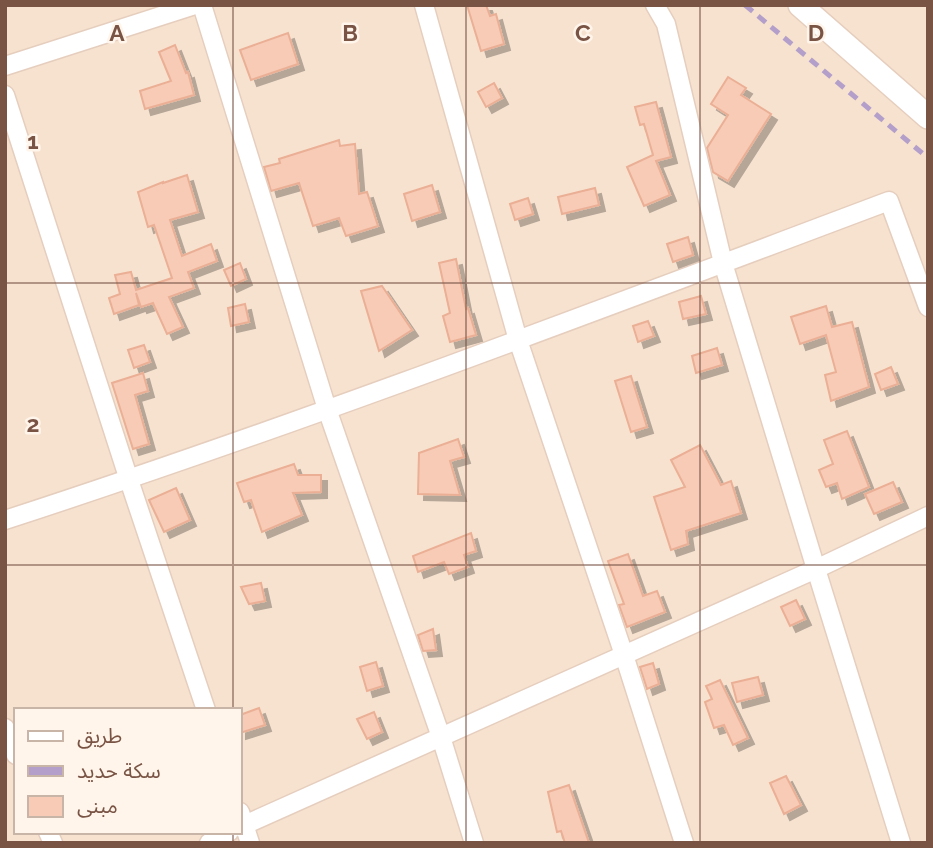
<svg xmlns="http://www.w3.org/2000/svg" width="933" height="848" font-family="Raleway,'Noto Sans Arabic',sans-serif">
	<defs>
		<filter id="shadow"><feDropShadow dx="6" dy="6" stdDeviation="0" flood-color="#0004"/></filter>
	</defs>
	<rect width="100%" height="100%" fill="#fff1e1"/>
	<path fill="#f7e2cf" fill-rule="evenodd" d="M5,5H928V843H5ZM16,710H240V832H16Z"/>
	<g fill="#f7cbb6" stroke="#ebaf95" stroke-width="2" filter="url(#shadow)">
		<polygon points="467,5 486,5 490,16 496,14 504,44 481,51"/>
		<polygon points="288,33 298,64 251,80 240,50"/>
		<polygon points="175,45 186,73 188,72 194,95 145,109 140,91 171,81 159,52"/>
		<polygon points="728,77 746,88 741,95 771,114 728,181 713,172 707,148 728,115 711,104"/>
		<polygon points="494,83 502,98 486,107 478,92"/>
		<polygon points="656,102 671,157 656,161 670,195 644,206 627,167 653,155 644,124 640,125 635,107"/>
		<polygon points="339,140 340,146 355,144 359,194 367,192 378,226 346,236 339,218 313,226 299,183 271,191 264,167 280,163 279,159"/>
		<polygon points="187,175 198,212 170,220 182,256 211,244 217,261 188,272 194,288 169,297 183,327 167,334 153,303 141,307 136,293 139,305 114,314 109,298 120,294 115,275 131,272 136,290 172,278 154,225 148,227 138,192 163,182 163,183"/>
		<polygon points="432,185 440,212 412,221 404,194"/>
		<polygon points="595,188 599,205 562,214 558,197"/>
		<polygon points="528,198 533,214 515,220 510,204"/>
		<polygon points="688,237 693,255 673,262 667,244"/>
		<polygon points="456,259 466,309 468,308 476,335 450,342 443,316 450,313 439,263"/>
		<polygon points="240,263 246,279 231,286 224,270"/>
		<polygon points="382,286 412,330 379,351 361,291"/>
		<polygon points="701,296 706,314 683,319 679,302"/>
		<polygon points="245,304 249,322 231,326 228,308"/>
		<polygon points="826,306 832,327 852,322 869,387 831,401 825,375 836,372 826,335 800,344 791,317"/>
		<polygon points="648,321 654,336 638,342 633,326"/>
		<polygon points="144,345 150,362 134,368 128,350"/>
		<polygon points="717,348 722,365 696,373 692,356"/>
		<polygon points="891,367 898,384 881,390 875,374"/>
		<polygon points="143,373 148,391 135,395 149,444 133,449 112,383"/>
		<polygon points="631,376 647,427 631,432 615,381"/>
		<polygon points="847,431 869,487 842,499 837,483 826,487 819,470 833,464 824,440"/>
		<polygon points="458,439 464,457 450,461 460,495 418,494 419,453"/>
		<polygon points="700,445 721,485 731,481 741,513 686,531 688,544 671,550 654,497 685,487 671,460"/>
		<polygon points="294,464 298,475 321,475 321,492 293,493 302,515 262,532 251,500 244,502 237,483"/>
		<polygon points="893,482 902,502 874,514 865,494"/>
		<polygon points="176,488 190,520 164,532 149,500"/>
		<polygon points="471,533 476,551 464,555 468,567 449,574 444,562 418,572 413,556"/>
		<polygon points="628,554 643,596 657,591 665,612 627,627 619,605 624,604 608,561"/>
		<polygon points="261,583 265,601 249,604 241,587"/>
		<polygon points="796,600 805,619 790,626 781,607"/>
		<polygon points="433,629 436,650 423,651 418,635"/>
		<polygon points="376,662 383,686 367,691 360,667"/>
		<polygon points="653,663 659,684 647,689 640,667"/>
		<polygon points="758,677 763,695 737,702 732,683"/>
		<polygon points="720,680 748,738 733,745 724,725 714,728 705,702 712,699 706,686"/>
		<polygon points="259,708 265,725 240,733 240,715"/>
		<polygon points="374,712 382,732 367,739 357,719"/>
		<polygon points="786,776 801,805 784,814 770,783"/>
		<polygon points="569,785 589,843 565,843 561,831 557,832 548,792"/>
	</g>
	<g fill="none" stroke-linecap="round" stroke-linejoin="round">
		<defs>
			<g id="minor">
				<polyline points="202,5 327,409 441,737 474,843"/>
				<polyline points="424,5 518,340 624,655 684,843"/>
				<polyline points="655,5 666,24 723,263 816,569 901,843"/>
				<polyline points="5,66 195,5"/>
				<polyline points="5,95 129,480 206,710"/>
				<path d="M5,520C303,423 596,311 889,201L928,307"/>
				<polyline points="5,728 16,755"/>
				<polyline points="240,812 250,843"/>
				<polyline points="240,827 816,569 928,516"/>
				<polyline points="48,832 53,843"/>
				<polyline points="209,843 229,832"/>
			</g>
			<polyline id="tertiary" points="800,5 928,117"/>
		</defs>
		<use href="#minor" stroke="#e6cebe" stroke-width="21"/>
		<use href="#tertiary" stroke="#e6cebe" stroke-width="26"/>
		<use href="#minor" stroke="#fff" stroke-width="18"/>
		<use href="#tertiary" stroke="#fff" stroke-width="23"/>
		<polyline stroke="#b39fc9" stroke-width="5" stroke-dasharray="10 7" stroke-linecap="butt" points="745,5 928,158"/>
	</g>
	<path fill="none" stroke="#795445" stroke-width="2" stroke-opacity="0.55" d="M233,5V710M466,5V843M700,5V843M5,283H928M5,565H928M233,832V843"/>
	<g font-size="23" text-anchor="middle" font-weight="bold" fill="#795445" stroke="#fff5ea" stroke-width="5" stroke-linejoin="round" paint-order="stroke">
		<text x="117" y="41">A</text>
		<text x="350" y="41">B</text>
		<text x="583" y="41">C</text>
		<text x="816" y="41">D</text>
		<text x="33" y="149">1</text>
		<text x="33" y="432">2</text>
	</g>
	<rect width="933" height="848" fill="none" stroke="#795445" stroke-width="14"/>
	<rect x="14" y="708" width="228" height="126" fill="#fff5ea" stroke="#c9b5a8" stroke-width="2"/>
	<rect x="28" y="731" width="35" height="10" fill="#ffffff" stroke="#c9b5a8" stroke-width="2"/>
	<text x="77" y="743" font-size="21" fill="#795445">طريق</text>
	<rect x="28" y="766" width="35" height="10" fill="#b39fc9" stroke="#c9b5a8" stroke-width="2"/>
	<text x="77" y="778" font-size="21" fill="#795445">سكة حديد</text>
	<rect x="28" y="796" width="35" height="21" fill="#f7cbb6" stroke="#c9b5a8" stroke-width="2"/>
	<text x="77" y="813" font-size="21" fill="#795445">مبنى</text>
</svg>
